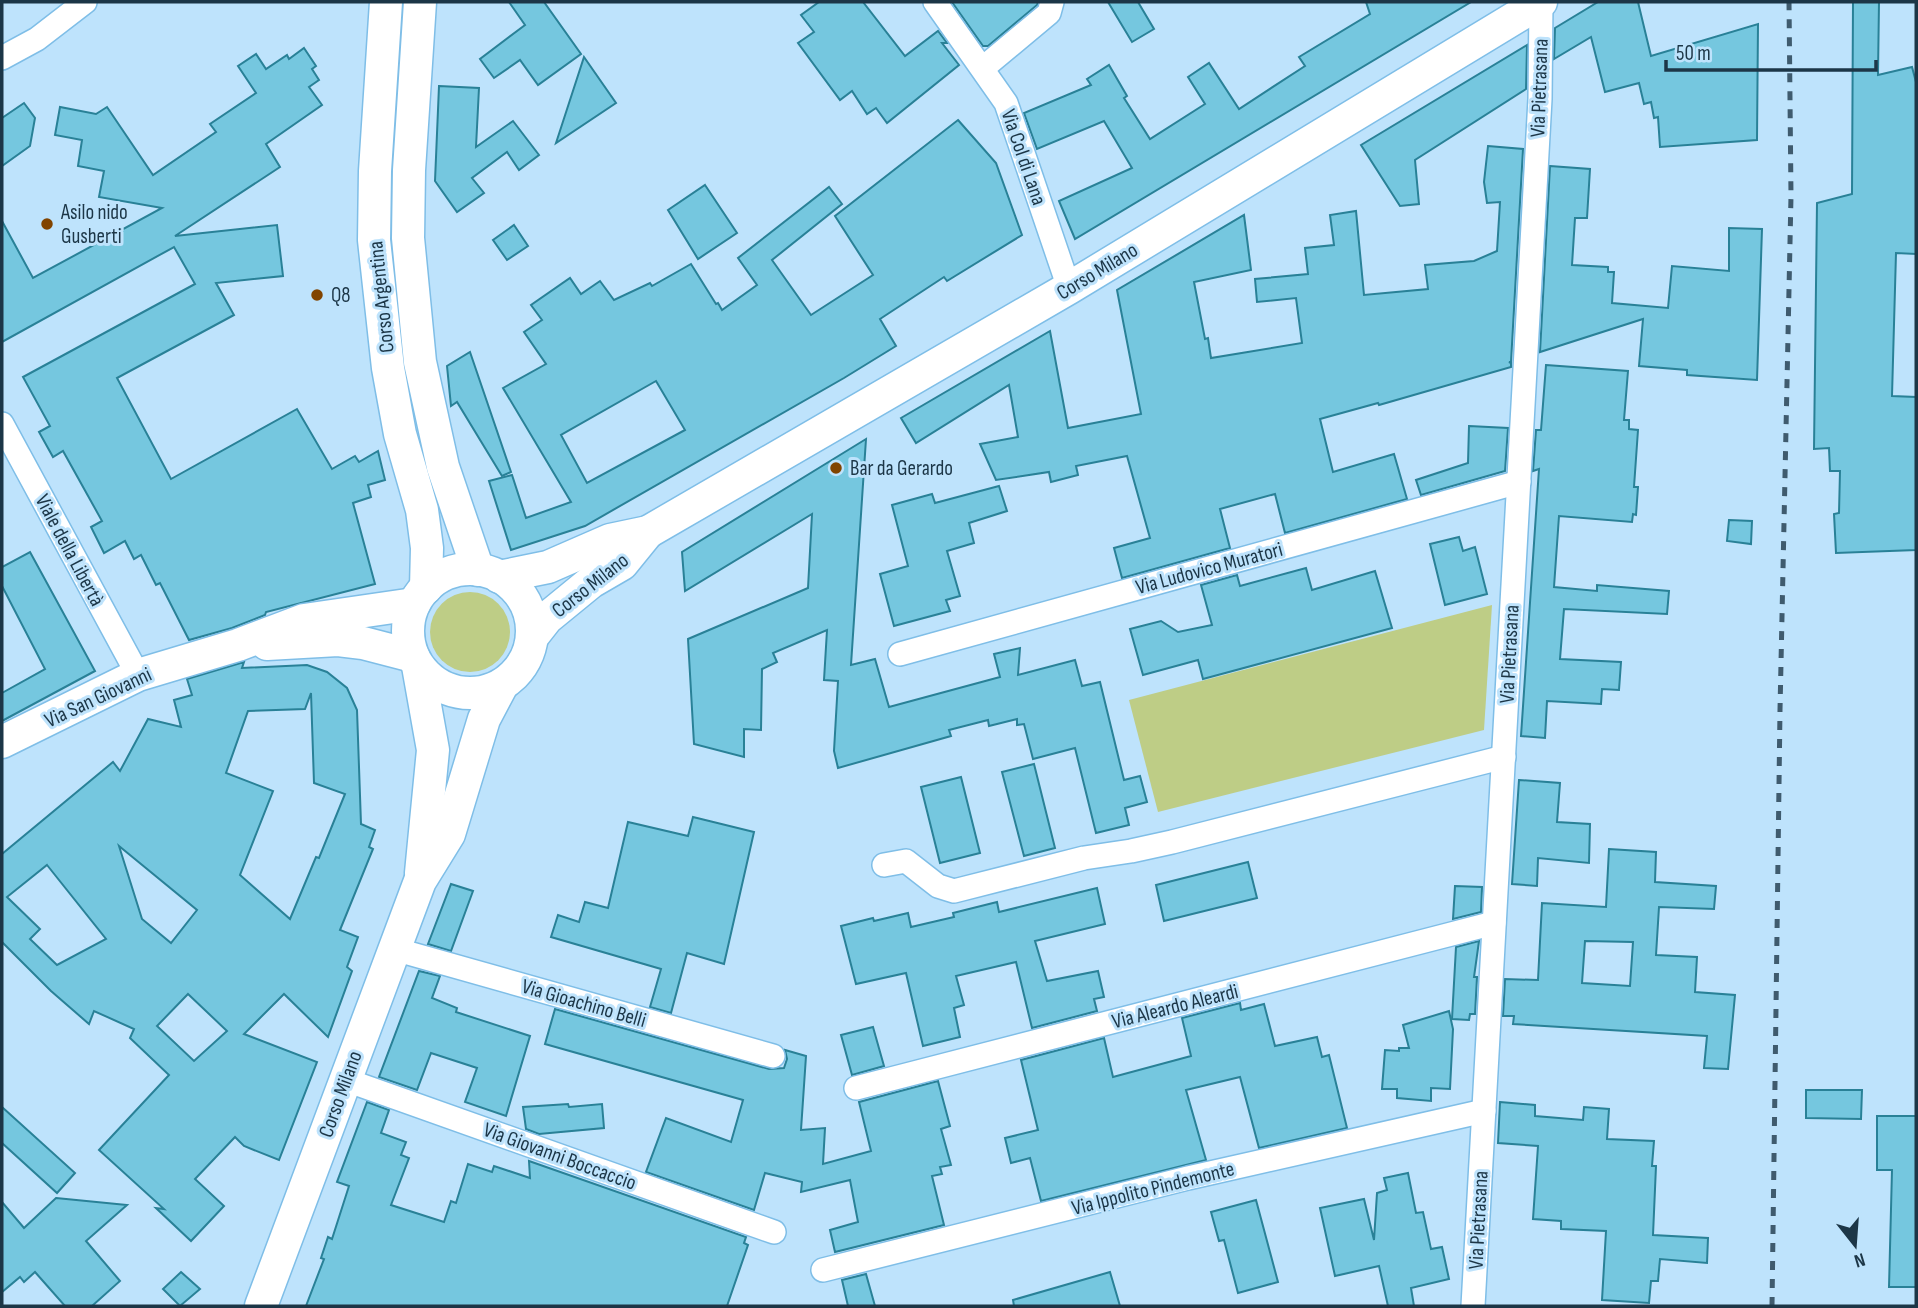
<svg xmlns="http://www.w3.org/2000/svg" width="1918" height="1308" font-family="'Sofia Sans Condensed',sans-serif">
	<rect width="100%" height="100%" fill="#bee3fc"/>
	<g fill="#becd86">
		<circle cx="470" cy="632" r="40"/>
		<polygon points="1492,605 1484,730 1158,812 1129,700"/>
	</g>
	<g fill="#75c7df" stroke="#298197" stroke-width="2" fill-rule="evenodd">
		<polygon points="509,2 544,2 581,54 538,85 520,60 494,78 480,59 525,25"/>
		<polygon points="819,2 863,2 905,56 938,31 947,43 942,43 959,65 887,123 876,108 867,114 852,91 840,100 798,43 814,32 801,15"/>
		<polygon points="952,2 1038,2 1037,5 988,46 983,46"/>
		<polygon points="1108,2 1138,2 1154,29 1132,42"/>
		<polygon points="1366,2 1471,2 1075,239 1059,201 1132,168 1104,121 1037,149 1024,113 1091,85 1087,79 1109,65 1127,96 1124,98 1150,139 1205,104 1188,77 1209,63 1239,109 1305,66 1299,57 1370,14"/>
		<polygon points="1598,2 1638,2 1651,56 1758,24 1757,140 1660,147 1658,117 1654,118 1651,102 1644,104 1639,83 1605,92 1591,37 1554,59 1555,28"/>
		<polygon points="1853,2 1879,2 1878,75 1912,67 1916,82 1916,254 1896,253 1892,396 1916,397 1916,550 1836,553 1834,514 1839,513 1840,471 1830,471 1829,448 1814,449 1817,203 1852,194"/>
		<polygon points="1527,45 1526,89 1415,160 1419,204 1400,206 1361,145"/>
		<polygon points="304,48 316,66 312,69 319,80 309,87 322,105 266,144 280,167 175,236 277,225 283,276 216,283 234,315 117,378 171,479 297,409 332,469 355,456 359,462 378,451 385,480 368,485 371,497 353,503 375,584 266,612 265,615 232,628 189,640 160,583 156,585 141,555 134,559 125,541 104,553 91,527 102,521 63,451 53,457 39,432 50,426 23,377 195,284 174,247 2,342 2,221 33,278 162,208 99,197 104,171 78,166 82,140 55,135 60,107 96,114 107,107 153,175 216,132 210,124 256,93 238,66 256,54 266,69 287,55 289,59"/>
		<polygon points="584,57 616,103 556,143"/>
		<polygon points="439,86 479,88 476,147 513,121 539,155 519,170 507,152 472,178 484,193 457,212 435,181"/>
		<polygon points="24,103 35,118 30,146 2,166 2,118"/>
		<path d="M958,120L996,163L1022,235L947,281L944,277L880,319L896,346L844,378L585,526L511,550L489,481L512,475L526,518L571,502L503,388L546,364L524,332L542,320L531,305L570,278L581,294L600,281L614,300L650,283L652,286L691,264L716,304L718,303L722,310L757,285L738,258L829,187L842,204L772,260L811,315L873,275L835,216ZM656,381L685,430L587,483L561,435Z"/>
		<polygon points="1488,146 1523,149 1511,362 1509,362 1511,363 1511,367 1379,405 1378,403 1320,419 1333,472 1394,454 1407,499 1285,533 1275,494 1220,509 1230,548 1122,578 1114,548 1150,538 1127,456 1076,466 1078,475 1051,482 1049,472 996,480 980,444 1018,437 1009,385 916,443 901,418 1050,331 1068,428 1141,414 1117,290 1244,215 1251,270 1194,282 1205,339 1208,338 1211,358 1302,343 1296,298 1257,302 1255,279 1308,274 1305,248 1334,245 1330,215 1356,211 1364,295 1428,289 1425,265 1474,261 1497,251 1500,202 1487,203 1484,182"/>
		<polygon points="1550,166 1590,169 1587,218 1575,218 1572,265 1608,267 1608,272 1614,272 1612,303 1668,308 1672,266 1729,271 1729,228 1762,229 1757,380 1687,375 1687,370 1639,366 1643,319 1540,352"/>
		<polygon points="705,185 737,233 698,259 668,210"/>
		<polygon points="514,225 528,246 507,260 493,240"/>
		<polygon points="470,352 511,472 502,476 457,402 451,406 447,366"/>
		<polygon points="1546,365 1628,371 1624,420 1629,420 1629,429 1638,430 1634,487 1638,487 1636,515 1633,514 1632,522 1559,516 1554,587 1597,591 1597,585 1669,591 1667,614 1564,609 1560,659 1621,662 1619,690 1602,689 1601,704 1547,701 1545,738 1521,736 1539,469 1533,471 1536,430 1541,430"/>
		<polygon points="1469,426 1508,428 1505,471 1421,495 1416,480 1468,463"/>
		<polygon points="866,439 851,665 875,659 889,707 1000,677 994,654 1020,648 1018,675 1075,660 1082,686 1100,682 1124,780 1140,776 1147,802 1125,808 1129,825 1096,833 1075,748 1033,759 1024,724 1017,725 1017,719 989,726 988,720 949,730 951,736 838,768 834,751 838,681 824,680 827,630 773,653 777,662 762,669 761,730 744,729 744,757 694,744 688,639 808,588 812,514 685,591 682,552"/>
		<polygon points="999,486 1007,511 969,523 974,543 947,551 960,596 946,600 950,611 894,626 880,574 908,566 892,505 932,494 935,503"/>
		<polygon points="1729,520 1752,521 1751,544 1727,541"/>
		<polygon points="1459,537 1463,551 1475,547 1487,594 1445,605 1430,544"/>
		<polygon points="30,552 95,671 2,721 2,693 45,669 2,586 2,567"/>
		<polygon points="1306,568 1312,590 1375,571 1392,628 1203,679 1198,660 1143,675 1130,629 1161,621 1178,632 1212,625 1201,585 1237,575 1240,586"/>
		<path d="M244,662L242,668L307,665L327,672L347,688L357,710L361,824L375,830L369,847L373,849L340,930L358,937L347,967L352,971L328,1037L284,994L244,1034L317,1062L279,1160L244,1146L235,1137L195,1179L224,1206L191,1241L156,1208L164,1209L99,1150L169,1075L130,1038L134,1029L94,1011L89,1024L51,991L2,942V854L113,762L120,771L148,719L181,727L174,700L192,695L187,679ZM311,693L314,783L345,794L319,858L316,857L290,919L240,875L273,791L226,773L248,711L305,709ZM119,846L197,910L171,943L142,919ZM47,865L106,939L57,965L30,939L40,929L7,897ZM188,994L227,1031L194,1061L157,1026Z"/>
		<polygon points="1034,764 1055,848 1024,856 1002,772"/>
		<polygon points="961,777 980,853 940,863 921,787"/>
		<polygon points="1519,780 1560,783 1557,822 1590,824 1589,863 1538,858 1537,886 1512,884"/>
		<polygon points="693,817 754,832 724,964 687,953 671,1013 650,1007 661,969 551,937 558,915 579,922 585,902 608,908 628,822 688,836"/>
		<path d="M1609,849L1656,852L1655,882L1716,886L1714,909L1659,907L1656,955L1697,957L1695,992L1735,995L1728,1069L1704,1068L1707,1036L1513,1024L1514,1016H1503L1505,979L1538,980L1542,903L1606,907ZM1585,941L1633,942L1630,986L1582,983Z"/>
		<polygon points="1248,862 1257,898 1164,921 1156,885"/>
		<polygon points="451,884 473,891 451,951 428,944"/>
		<polygon points="1455,886 1482,887 1481,912 1453,919"/>
		<polygon points="1097,888 1105,924 1035,941 1047,981 1098,971 1104,997 1094,999 1097,1011 1032,1028 1016,962 956,976 964,1005 954,1008 960,1037 923,1046 906,973 856,984 841,926 873,918 874,921 908,913 911,927 954,917 953,913 997,902 999,912"/>
		<polygon points="1479,941 1474,977 1477,977 1475,1014 1470,1014 1469,1020 1452,1019 1456,947"/>
		<polygon points="419,971 440,976 432,998 457,1008 456,1012 530,1036 506,1116 465,1102 477,1068 431,1053 417,1090 379,1077"/>
		<polygon points="1240,1003 1241,1010 1264,1004 1275,1046 1317,1037 1322,1057 1329,1055 1347,1128 1259,1148 1240,1077 1186,1090 1206,1160 1041,1201 1030,1158 1011,1163 1005,1138 1038,1130 1021,1060 1104,1038 1113,1077 1191,1056 1182,1018"/>
		<polygon points="555,1009 769,1069 784,1068 787,1059 785,1050 806,1056 801,1130 825,1128 823,1164 871,1151 859,1102 938,1081 950,1126 941,1129 951,1165 940,1167 942,1174 932,1176 944,1225 835,1252 830,1230 858,1222 850,1180 801,1192 802,1182 765,1173 754,1210 646,1172 666,1118 731,1142 743,1100 545,1044"/>
		<polygon points="1449,1011 1453,1029 1450,1089 1431,1088 1431,1101 1397,1098 1397,1089 1382,1089 1385,1050 1399,1051 1399,1048 1409,1048 1403,1025"/>
		<polygon points="873,1027 884,1066 852,1075 841,1035"/>
		<polygon points="1806,1090 1862,1090 1861,1119 1806,1118"/>
		<polygon points="367,1102 389,1110 381,1133 406,1142 401,1155 409,1158 391,1205 444,1222 451,1201 456,1203 468,1164 492,1172 494,1166 530,1178 529,1161 746,1237 744,1243 748,1245 727,1306 306,1306 324,1259 321,1258 328,1237 332,1239 349,1186 337,1182"/>
		<polygon points="1500,1102 1535,1105 1535,1116 1583,1120 1584,1107 1609,1109 1607,1139 1654,1141 1652,1166 1656,1166 1653,1235 1708,1238 1707,1263 1660,1259 1658,1281 1651,1281 1649,1303 1602,1300 1606,1231 1561,1229 1561,1221 1533,1219 1538,1146 1498,1143"/>
		<polygon points="568,1104 569,1107 602,1104 604,1128 539,1134 526,1129 523,1107"/>
		<polygon points="2,1107 75,1173 57,1193 2,1143"/>
		<polygon points="1877,1116 1916,1116 1916,1287 1889,1287 1892,1170 1877,1170"/>
		<polygon points="1408,1173 1416,1213 1423,1212 1431,1249 1442,1247 1449,1279 1411,1288 1414,1306 1388,1306 1379,1266 1335,1276 1320,1208 1364,1199 1374,1240 1377,1193 1387,1190 1384,1178"/>
		<polygon points="56,1198 127,1205 86,1241 120,1281 92,1306 65,1306 35,1272 24,1282 20,1277 2,1292 2,1202 24,1228"/>
		<polygon points="1256,1200 1278,1282 1238,1293 1224,1240 1219,1241 1211,1212"/>
		<polygon points="181,1272 200,1289 180,1306 163,1289"/>
		<polygon points="1110,1272 1120,1306 1014,1306 1013,1300"/>
		<polygon points="866,1274 875,1306 848,1306 842,1280"/>
	</g>
	<g fill="none" stroke-linecap="round" stroke-linejoin="round">
		<defs>
			<g id="street">
				<polyline points="935,2 1006,103 1069,288"/>
				<polyline points="2,58 37,39 85,2"/>
				<polyline points="983,68 1049,13 1052,2"/>
				<polyline points="2,424 138,675"/>
				<polyline points="900,654 1519,482"/>
				<polyline points="884,865 906,861 938,886 954,891 1084,858 1131,851 1172,842 1504,757"/>
				<polyline points="394,949 773,1056"/>
				<polyline points="346,1080 774,1232"/>
				<polyline points="856,1088 1494,923"/>
				<polyline points="823,1270 1188,1178 1484,1111"/>
				<polyline points="1473,1306 1540,99 1541,2"/>
			</g>
			<g id="secondary">
				<polyline points="386,2 375,171 374,240 388,368 400,434 422,510 427,548 426,588"/>
				<polyline points="420,2 409,170 408,238 420,362 443,467 478,570"/>
				<circle cx="470" cy="631" r="62"/>
				<polyline points="499,577 548,567 610,540 648,532 1069,288 1541,2"/>
				<polyline points="532,637 547,618 591,582 622,564 648,532"/>
				<polyline points="267,644 338,640 363,643 413,656"/>
				<polyline points="418,666 433,750 421,873"/>
				<polyline points="2,742 138,675 238,645 304,620 414,604"/>
				<polyline points="261,1306 420,881 449,834 484,719 502,685"/>
			</g>
		</defs>
		<use href="#street" stroke="#7fbee7" stroke-width="26"/>
		<use href="#secondary" stroke="#7fbee7" stroke-width="35"/>
		<use href="#street" stroke="#fff" stroke-width="23"/>
		<use href="#secondary" stroke="#fff" stroke-width="32"/>
		<polyline stroke="#3f5b6e" stroke-width="5" stroke-dasharray="9 9" stroke-linecap="butt" points="1772,1306 1780,710 1791,196 1789,2"/>
	</g>
	<g fill="#814400" stroke="#bee3fc" stroke-width="2.5">
		<circle cx="47" cy="224" r="7"/>
		<circle cx="317" cy="295" r="7"/>
		<circle cx="836" cy="468" r="7"/>
	</g>
	<g text-anchor="middle" stroke-width="6" stroke-linejoin="round" paint-order="stroke">
		<g font-size="21" fill="#1c3647" stroke="#bee3fc">
			<text transform="translate(1539 88) rotate(-88)" y="7">Via Pietrasana</text>
			<text transform="translate(1024 157) rotate(71)" y="7">Via Col di Lana</text>
			<text transform="translate(1097 271) rotate(-31)" y="7">Corso Milano</text>
			<text transform="translate(381 297) rotate(-96)" y="7">Corso Argentina</text>
			<text transform="translate(70 550) rotate(62)" y="7">Viale della Libertà</text>
			<text transform="translate(1209 568) rotate(-15)" y="7">Via Ludovico Muratori</text>
			<text transform="translate(590 585) rotate(-38)" y="7">Corso Milano</text>
			<text transform="translate(1509 654) rotate(-87)" y="7">Via Pietrasana</text>
			<text transform="translate(98 697) rotate(-25)" y="7">Via San Giovanni</text>
			<text transform="translate(584 1003) rotate(16)" y="7">Via Gioachino Belli</text>
			<text transform="translate(1175 1006) rotate(-14)" y="7">Via Aleardo Aleardi</text>
			<text transform="translate(340 1094) rotate(-70)" y="7">Corso Milano</text>
			<text transform="translate(560 1156) rotate(20)" y="7">Via Giovanni Boccaccio</text>
			<text transform="translate(1153 1188) rotate(-14)" y="7">Via Ippolito Pindemonte</text>
			<text transform="translate(1478 1220) rotate(-87)" y="7">Via Pietrasana</text>
		</g>
		<g font-size="21" fill="#1c3647" stroke="#bee3fc" text-anchor="start">
			<text x="61" y="219">Asilo nido<tspan x="61" dy="24">Gusberti</tspan></text>
			<text x="331" y="302">Q8</text>
			<text x="850" y="475">Bar da Gerardo</text>
		</g>
	</g>
	<rect width="1918" height="1308" fill="none" stroke="#1c3647" stroke-width="7"/>
	<g transform="translate(1855 1245) rotate(163)" stroke="#bee3fc" stroke-width="5" paint-order="stroke">
	<path d="M0-5L12 26L0 18L-12 26Z" fill="#1c3647"/>
	<text y="-10" font-size="19" font-weight="bold" text-anchor="middle" fill="#1c3647">N</text>
	</g>
	<path d="M1666 60v10h210v-10" fill="none" stroke="#1c3647" stroke-width="3.5"/>
	<text x="1676" y="60" font-size="21" fill="#1c3647" stroke="#bee3fc" stroke-width="5" paint-order="stroke">50 m</text>
</svg>
